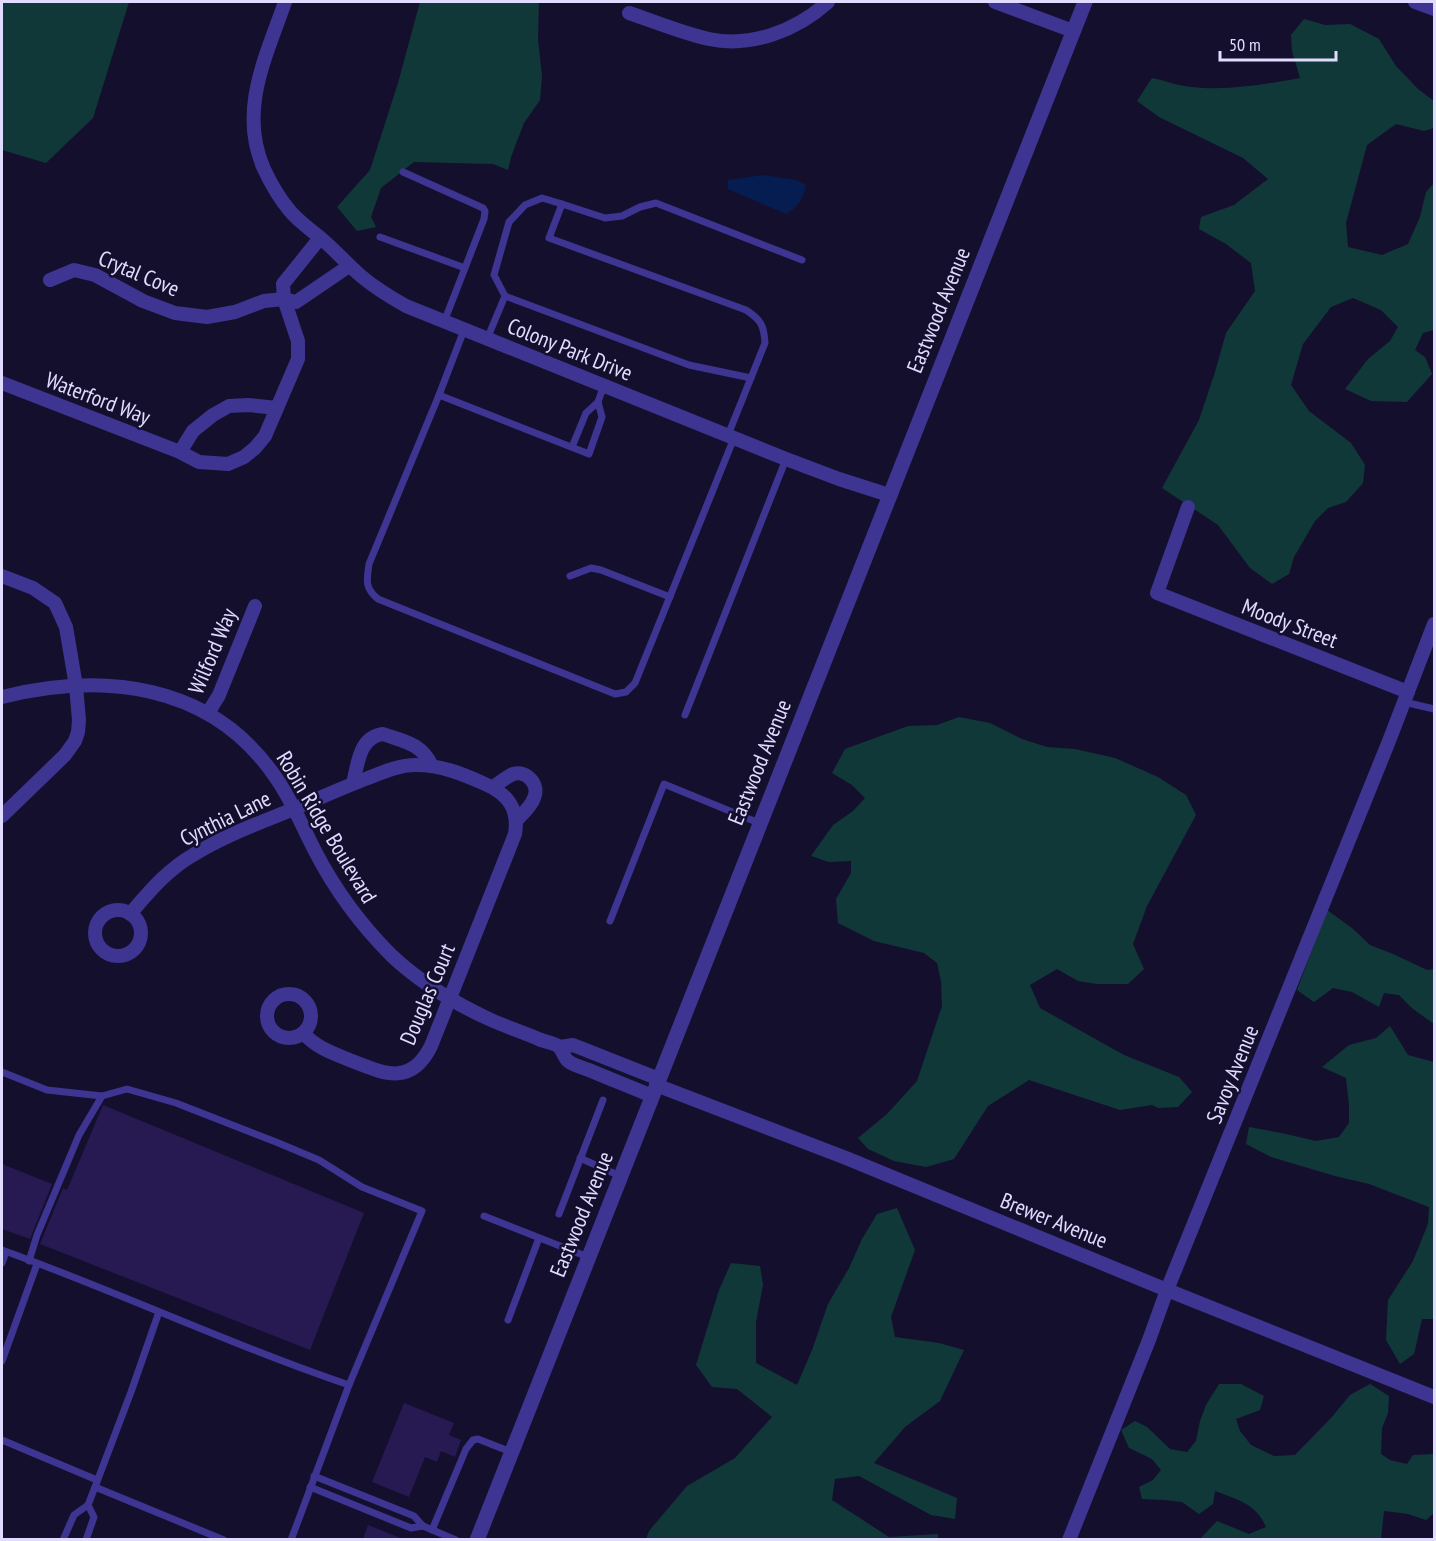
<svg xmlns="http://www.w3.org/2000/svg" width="1436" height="1541" font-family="'PT Sans Narrow',sans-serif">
	<rect width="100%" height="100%" fill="#150f2e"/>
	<g fill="#113838">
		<polygon points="2,2 129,2 93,118 46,163 2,150"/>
		<polygon points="420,2 539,2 538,39 542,76 540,100 524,123 511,157 508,170 493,164 414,162 381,188 371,217 376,227 357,231 337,207 370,170 398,83"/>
		<path d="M1304,19L1325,25L1350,24L1379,39L1396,66L1418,89L1434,101V128L1424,131L1396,124L1367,145L1346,223L1348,247L1382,255L1408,244L1420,217L1426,192L1434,183V330L1423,333L1415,350L1425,357L1432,374L1407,402L1371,401L1345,389L1368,359L1390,341L1398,327L1381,310L1353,298L1331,307L1303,344L1291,385L1309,411L1351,443L1365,465L1363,483L1346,502L1328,508L1315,521L1294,557L1289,574L1272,584L1250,568L1218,525L1162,488L1199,420L1215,372L1226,333L1255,291L1251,263L1226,244L1199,229L1201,217L1234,205L1268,179L1243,158L1159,117L1137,101L1152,78C1162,80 1173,84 1184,86C1223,92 1261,85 1300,78L1292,51L1291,35Z"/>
		<polygon points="959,717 990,723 1022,739 1047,747 1075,749 1115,758 1158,777 1186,795 1196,815 1147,906 1133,944 1144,969 1128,984 1097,984 1078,981 1057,969 1030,985 1040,1008 1124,1055 1179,1077 1192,1092 1178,1107 1158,1108 1152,1105 1120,1110 1029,1080 988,1106 954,1159 926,1167 894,1161 868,1149 858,1138 887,1114 917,1081 942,1006 941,981 937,963 924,953 874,941 838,923 836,899 851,873 851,861 829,862 811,856 833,825 853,811 865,798 852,785 832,773 845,749 908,726 937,725"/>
		<polygon points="1327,910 1352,928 1370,945 1393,954 1427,970 1434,969 1434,1024 1413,1009 1399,995 1384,993 1379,1007 1352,992 1333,988 1314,1002 1297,990"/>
		<polygon points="1390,1026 1408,1055 1434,1062 1434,1319 1422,1319 1414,1354 1400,1364 1386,1340 1388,1300 1413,1261 1428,1224 1429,1207 1369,1184 1335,1176 1271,1157 1246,1144 1249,1127 1286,1134 1316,1141 1339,1137 1349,1123 1349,1105 1346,1078 1322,1067 1349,1045 1376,1038"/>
		<polygon points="897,1208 915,1250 891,1317 895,1337 939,1343 964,1350 940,1401 905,1427 874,1463 957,1498 955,1519 931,1515 859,1476 835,1479 832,1500 889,1537 938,1534 938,1539 646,1539 649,1531 687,1486 735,1458 772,1417 737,1389 712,1387 696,1365 719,1290 731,1263 760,1266 763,1285 756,1322 756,1363 797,1385 812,1350 828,1304 849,1268 862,1239 877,1214"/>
		<path d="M1219,1384H1241L1264,1396L1260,1410L1236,1419L1240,1431L1251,1445L1274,1456L1295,1455L1331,1418L1350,1395L1370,1384L1389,1396L1388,1413L1382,1428L1381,1454L1390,1460L1407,1464L1413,1455L1434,1454V1513L1426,1520L1408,1514L1384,1511L1381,1539H1200L1217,1521L1249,1534L1266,1527C1257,1504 1236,1499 1215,1491L1213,1504L1199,1514L1182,1502L1164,1500L1142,1499L1139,1487L1153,1480L1161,1470L1152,1459L1129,1448L1121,1430L1135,1421L1147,1427L1170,1449L1187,1452L1196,1441L1200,1421L1206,1405Z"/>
	</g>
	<path fill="#051d50" d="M763,175L796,180L806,185C803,198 799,207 786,214L728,189V180Z"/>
	<g fill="#271951">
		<polygon points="103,1105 364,1213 310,1350 40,1244 63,1188 67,1190"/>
		<polygon points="2,1164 52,1184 30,1239 2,1229"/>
		<polygon points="404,1403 454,1423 449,1435 461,1440 455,1457 441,1451 437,1462 425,1457 409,1497 372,1482"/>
		<polygon points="368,1525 403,1539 363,1539"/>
	</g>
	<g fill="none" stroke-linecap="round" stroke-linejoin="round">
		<g stroke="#3d3591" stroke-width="7">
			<polyline points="403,172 483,208 485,211 484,219 444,322"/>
			<polyline points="562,204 542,198 525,205 509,222 494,275 505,296 689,365 751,378"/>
			<polyline points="380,237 465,268"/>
			<polyline points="487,339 505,296"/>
			<polyline points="439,395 464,330"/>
			<path d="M598,402L602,417L589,454L439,395L369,564C367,579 364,588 378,599L615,694L626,692L635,683L734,438"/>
			<path d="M728,435L765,343C764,325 761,320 746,310L549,238L562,204L605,218L622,216L640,207L656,203L802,260"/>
			<polyline points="572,447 586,413 598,402 604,385"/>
			<polyline points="570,576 591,568 601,570 670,597"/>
			<polyline points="1404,702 1434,709"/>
			<polyline points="685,715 786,459"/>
			<polyline points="610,921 664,784 759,823"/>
			<polyline points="2,1072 47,1090 102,1096"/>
			<polyline points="580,1158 620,1176"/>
			<polyline points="559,1214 603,1100"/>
			<polyline points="484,1216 588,1257"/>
			<path d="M2,1250C119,1292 231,1345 349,1385L291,1540"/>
			<polyline points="29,1261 37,1235 79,1135 102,1096 127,1089 176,1103 276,1142 319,1160 362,1187 422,1211 349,1385"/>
			<polyline points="2,1263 6,1252"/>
			<polyline points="508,1320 539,1238"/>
			<polyline points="2,1361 37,1264"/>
			<polyline points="2,1440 97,1480"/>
			<polyline points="314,1476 414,1516 423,1526 456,1540"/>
			<polyline points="95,1487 131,1392 159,1312"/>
			<polyline points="310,1487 411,1528 423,1526"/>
			<polyline points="432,1530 466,1449 473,1440 478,1439 511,1452"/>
			<polyline points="63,1540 74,1515 88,1505 95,1487 224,1540"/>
			<polyline points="86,1540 94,1517 88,1505"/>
		</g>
		<g stroke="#3d3591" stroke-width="14">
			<path d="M285,2C266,57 238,111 264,169C271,184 279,198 290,211C300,223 313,231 324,241C337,252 348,265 361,276C375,288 390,297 406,306L786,459L839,479L889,495"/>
			<polyline points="995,2 1073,31"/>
			<polyline points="1415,2 1434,9"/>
			<path d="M629,13C656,22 682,33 709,39C752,48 797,30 828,2"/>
			<polyline points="50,280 74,270 95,275 143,301 175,313 207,317 235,312 264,301 284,299 296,302 349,266"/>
			<polyline points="2,383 180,452 199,462 228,464 244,457 255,448 265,436 298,359 298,341 284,299 283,284 320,238"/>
			<polyline points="180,452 193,431 213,415 229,406 248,405 277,408"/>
			<polyline points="1188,507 1157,593 1408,692"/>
			<polyline points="2,576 33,588 55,603 66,627 76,686 79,720 78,732 75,741 65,755 2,816"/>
			<path d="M2,697C103,672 210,683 274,775C291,798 302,826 315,851C335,890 361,925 392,956C420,982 456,1004 491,1020C507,1027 525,1033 541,1040C547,1042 554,1043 558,1046C563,1050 564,1058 568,1061C573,1065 583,1068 589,1070C610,1079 631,1087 652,1096"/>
			<polyline points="208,713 219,695 255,606"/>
			<path d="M353,783C358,764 359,737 383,734C405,742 421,743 432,766"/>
			<path d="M493,787C499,783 506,777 513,774C527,770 540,785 534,798C531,807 522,814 516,821"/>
			<circle cx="118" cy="933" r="23"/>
			<path d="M130,914C149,892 167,870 193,855C225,835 262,822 296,808C320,798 344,787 368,778C383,772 399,765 416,765C441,765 463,774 485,784C508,794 519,809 515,834L431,1046C411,1086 385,1074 352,1061C333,1053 318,1049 303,1033"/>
			<circle cx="289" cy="1016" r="22"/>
			<polyline points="560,1047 573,1045 659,1079"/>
			<polyline points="656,1085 846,1158 1167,1290 1434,1397"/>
			<polyline points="1069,1540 1149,1340 1167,1290 1389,741 1434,624"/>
		</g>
		<polyline stroke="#3d3591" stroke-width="15" points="477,1540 1085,2"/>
	</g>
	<g text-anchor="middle" stroke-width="5" stroke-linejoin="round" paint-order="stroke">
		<g font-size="22" fill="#e1dbff" stroke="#150f2e">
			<text transform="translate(139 273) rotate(23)" y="8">Crytal Cove</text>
			<text transform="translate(938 310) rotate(-68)" y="8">Eastwood Avenue</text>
			<text transform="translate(570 349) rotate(22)" y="8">Colony Park Drive</text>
			<text transform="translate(98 398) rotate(21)" y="8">Waterford Way</text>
			<text transform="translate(1290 623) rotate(21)" y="8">Moody Street</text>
			<text transform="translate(212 651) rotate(-67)" y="8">Wilford Way</text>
			<text transform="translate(759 762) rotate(-68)" y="8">Eastwood Avenue</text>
			<text transform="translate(225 818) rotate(-26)" y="8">Cynthia Lane</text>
			<text transform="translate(327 827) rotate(59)" y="8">Robin Ridge Boulevard</text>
			<text transform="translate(427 994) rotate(-67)" y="8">Douglas Court</text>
			<text transform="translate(1232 1074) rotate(-68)" y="8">Savoy Avenue</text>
			<text transform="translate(581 1214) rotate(-68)" y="8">Eastwood Avenue</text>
			<text transform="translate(1054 1220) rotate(22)" y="8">Brewer Avenue</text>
		</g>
	</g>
	<rect width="1436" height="1541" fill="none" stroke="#e1dbff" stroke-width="6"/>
	<path d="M1220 51v9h116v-9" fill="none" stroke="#e1dbff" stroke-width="3"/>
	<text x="1229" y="51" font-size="18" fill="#e1dbff" stroke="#150f2e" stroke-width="4.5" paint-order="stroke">50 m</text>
</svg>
